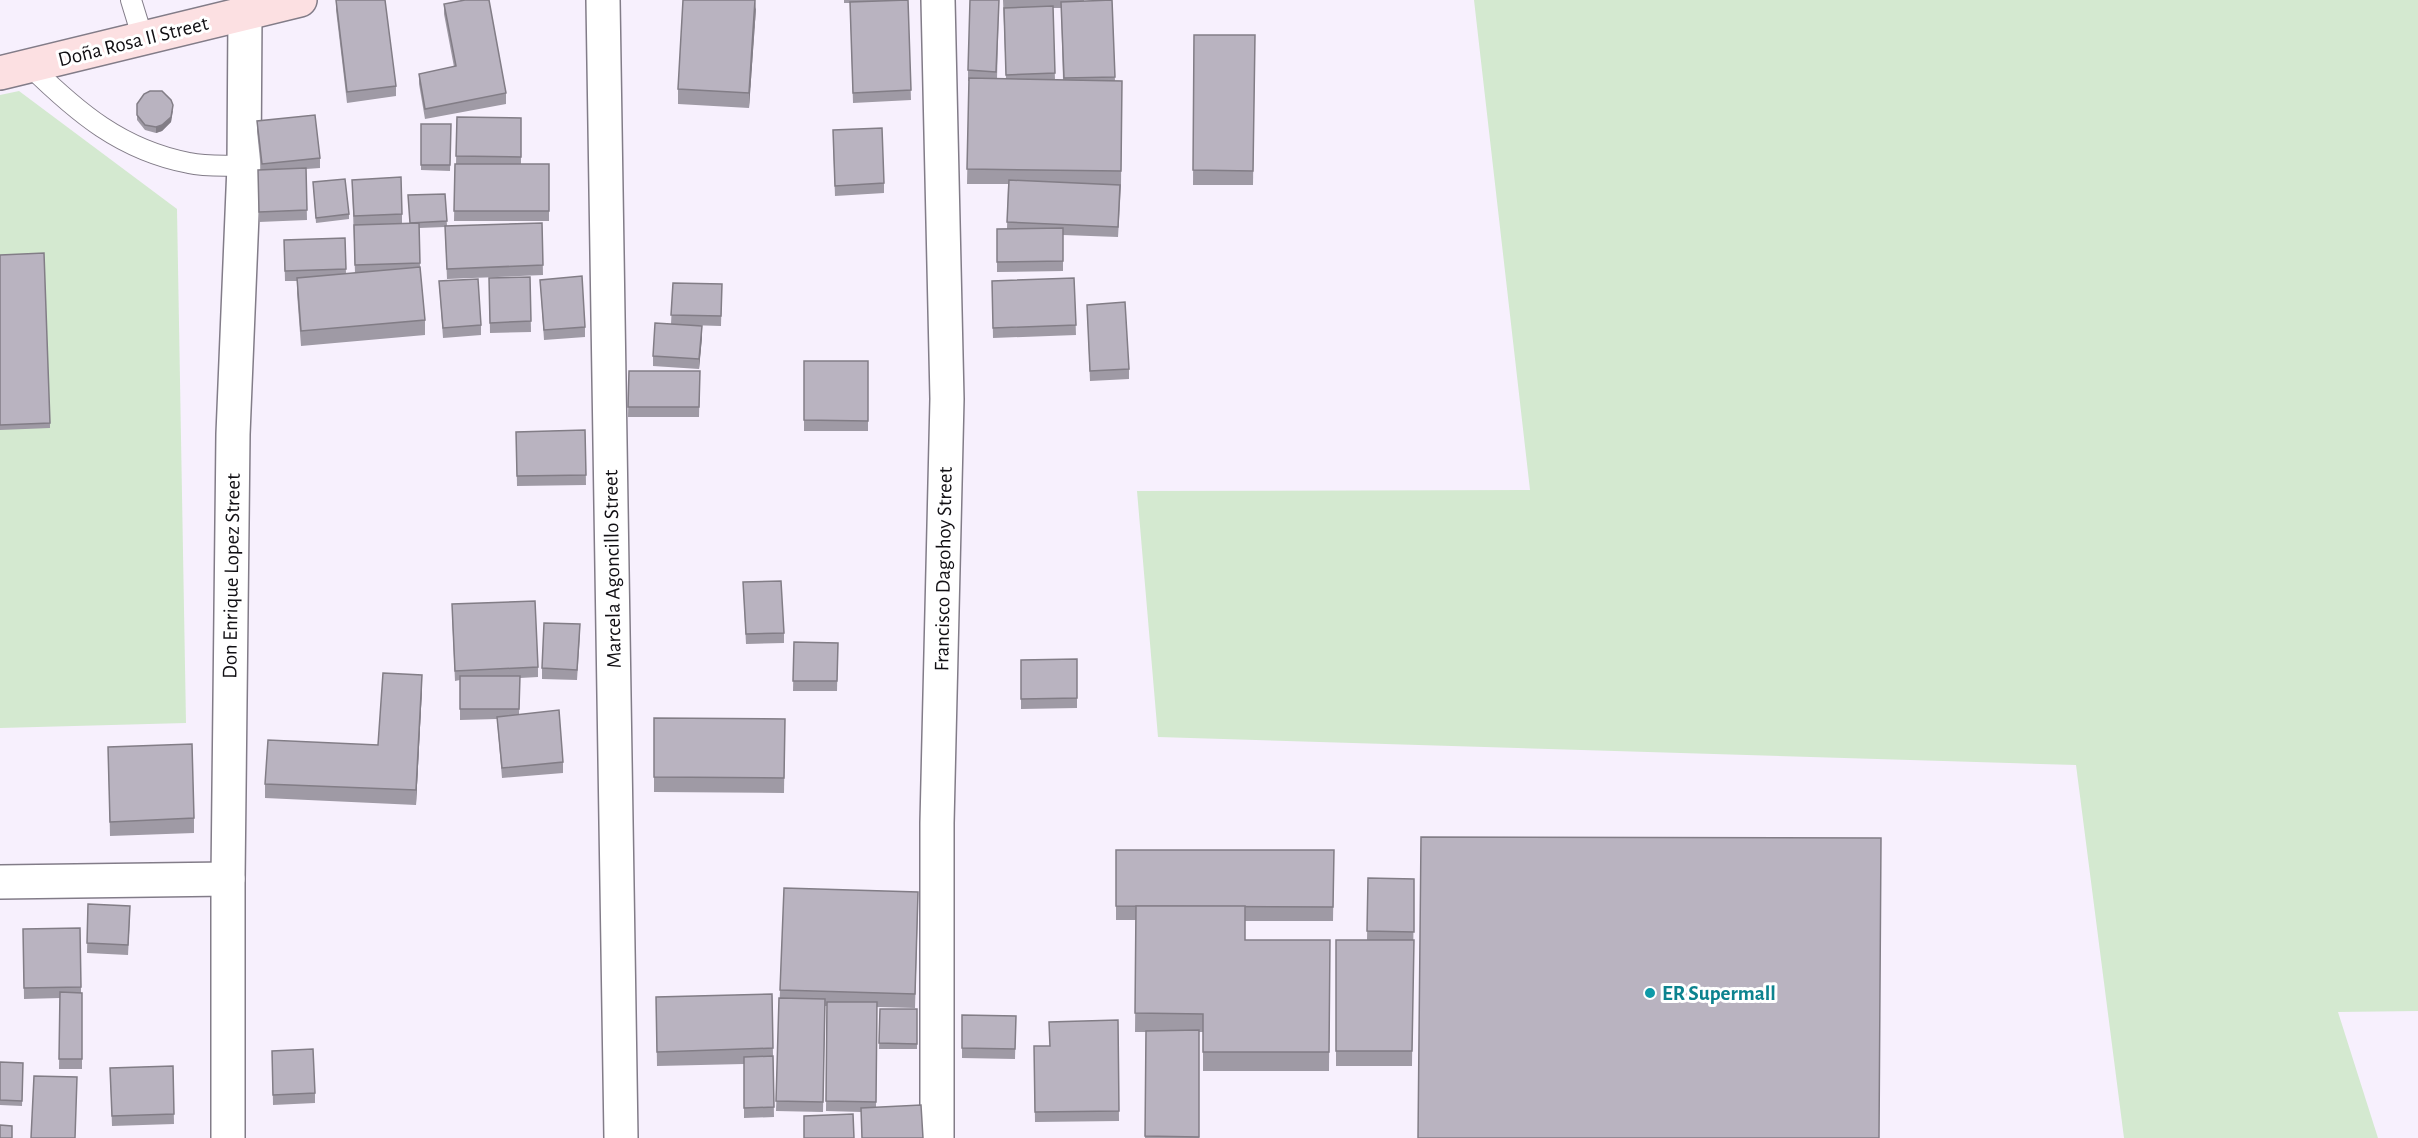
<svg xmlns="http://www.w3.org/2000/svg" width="2418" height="1138" font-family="'Alegreya Sans',sans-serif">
	<rect width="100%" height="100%" fill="#f7f0fd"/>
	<g fill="#d4e9d0">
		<polygon points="1474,0 2418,0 2418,1011 2338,1012 2378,1138 2124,1138 2076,765 1158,737 1137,491 1530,490"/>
		<polygon points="19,91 177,209 186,723 0,728 0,95"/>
	</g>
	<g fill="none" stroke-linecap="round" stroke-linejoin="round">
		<defs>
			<g id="service">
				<polyline points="131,0 143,39"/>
				<path d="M30,66C77,112 121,150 189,163C206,167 226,165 244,166"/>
			</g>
			<g id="minor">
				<polyline points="603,0 621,1138"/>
				<polyline points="0,882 228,879"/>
				<polyline points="937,1138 937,823 947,399 938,0"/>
			</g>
			<polyline id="tertiary" points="228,1138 228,879 233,434 244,166 245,14"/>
			<polyline id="secondary" points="0,73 300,0"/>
		</defs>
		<use href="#service" stroke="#827c88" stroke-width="22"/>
		<use href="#minor" stroke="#827c88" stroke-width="36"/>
		<use href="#tertiary" stroke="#827c88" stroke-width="36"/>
		<use href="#secondary" stroke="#827c88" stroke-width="36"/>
		<use href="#service" stroke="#fff" stroke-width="20"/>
		<use href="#minor" stroke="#fff" stroke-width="33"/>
		<use href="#tertiary" stroke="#fff" stroke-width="33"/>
		<use href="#secondary" stroke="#fce0e2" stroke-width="33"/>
	</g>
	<g fill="#9f9aa5" fill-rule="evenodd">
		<polygon points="336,0 396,86 396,96 347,103 336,10"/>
		<polygon points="844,0 908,0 911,100 853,103 850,3 844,3"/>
		<path d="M999,0L997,79H1006L1003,0H1084V1L1112,0L1115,81H1122L1121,186L1118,237L1063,235V271L997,272V229H1007L1008,184H967L969,81H968V70ZM1053,8H1061L1063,80H1055Z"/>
		<polygon points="444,4 506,93 506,104 425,119 419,84 419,74 454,67 444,14"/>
		<polygon points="756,8 749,108 678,104 678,89"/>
		<polygon points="1194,35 1255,35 1253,185 1193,185"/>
		<polygon points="137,109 173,111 171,122 162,131 156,133 145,130 137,120"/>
		<polygon points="457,117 521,118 521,164 549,164 549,221 454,221 455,164 456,164"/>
		<polygon points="257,121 320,158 320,168 306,169 307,220 259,222 258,170 261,170 257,131"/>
		<polygon points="421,124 451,124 450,171 421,170"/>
		<polygon points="833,140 884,183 884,193 835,196"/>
		<polygon points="352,180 402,214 402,224 409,224 445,194 447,226 542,223 543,275 447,279 445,227 419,228 420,267 425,320 425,335 301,346 297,293 297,281 285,281 284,240 345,238 346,274 355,273"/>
		<polygon points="313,182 349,214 349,219 316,223"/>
		<polygon points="0,255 50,423 50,428 0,430"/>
		<polygon points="530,277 531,332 490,333 489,278"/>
		<polygon points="1074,278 1076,335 993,338 992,281"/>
		<polygon points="540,280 585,327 585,337 544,340"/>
		<polygon points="439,281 481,325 481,335 443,338"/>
		<polygon points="673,283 722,284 721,326 688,325 702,337 699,369 653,366 653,356 671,324"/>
		<polygon points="1087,305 1129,369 1129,379 1090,381"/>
		<rect x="804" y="361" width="64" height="70"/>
		<polygon points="629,371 700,371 699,417 628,417"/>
		<polygon points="585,430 586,485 517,486 516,432"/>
		<polygon points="743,582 784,633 784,643 746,644"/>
		<polygon points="452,615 538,667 538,677 520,678 519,714 563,762 563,773 502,778 497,719 460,720 460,680 455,681"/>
		<polygon points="580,635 577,680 542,679 542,668"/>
		<polygon points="794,642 838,643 837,691 793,691"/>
		<polygon points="1077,659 1077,708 1021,709 1021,660"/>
		<polygon points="422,689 416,805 265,798 265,784 378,745"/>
		<polygon points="654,718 785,719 784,793 654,792"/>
		<polygon points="108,747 194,818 194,833 110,836"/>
		<polygon points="1116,850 1334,850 1333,921 1245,921 1245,940 1330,940 1329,1071 1203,1071 1203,1032 1199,1032 1199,1138 1145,1138 1146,1032 1135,1032 1136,920 1116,920"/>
		<polygon points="1368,878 1414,879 1412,1066 1336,1066 1336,940 1367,940"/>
		<polygon points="88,904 130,916 128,955 87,953"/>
		<polygon points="918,907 915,1008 877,1007 876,1108 923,1138 862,1138 861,1112 826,1111 827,1006 825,1006 823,1112 776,1111 780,990"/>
		<polygon points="23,929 81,987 81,993 82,993 82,1069 59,1069 60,998 24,999"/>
		<polygon points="772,994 774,1117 744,1118 744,1064 657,1066 656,997"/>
		<polygon points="880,1009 917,1009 917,1049 879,1049"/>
		<polygon points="962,1015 1016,1016 1015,1059 962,1058"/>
		<polygon points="1118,1020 1119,1121 1035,1122 1034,1046 1049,1046"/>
		<polygon points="272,1051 315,1093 315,1103 273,1105"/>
		<polygon points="0,1062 23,1063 22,1106 0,1105"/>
		<polygon points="173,1066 174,1124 112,1126 110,1068"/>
	</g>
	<g fill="#827d86">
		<polygon points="756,0 756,8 749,108 749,93"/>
		<polygon points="173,105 171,122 162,131 156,133 156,127"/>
		<polygon points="702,326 702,337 699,369 699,359"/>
		<polygon points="422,675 422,689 416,805 416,790"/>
	</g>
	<g fill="#b9b3c0" stroke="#827d86" stroke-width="1.5">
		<polygon points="336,0 385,0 396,86 347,92"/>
		<polygon points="465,0 489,0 506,93 425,109 419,74 456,66 444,4"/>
		<polygon points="683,0 755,0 749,93 678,89"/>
		<polygon points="908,0 911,90 853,93 850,2"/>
		<polygon points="970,0 999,0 996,72 968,70"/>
		<polygon points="1112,0 1115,77 1064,78 1061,2"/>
		<polygon points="1053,6 1055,73 1006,75 1004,8"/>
		<polygon points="1194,35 1255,35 1253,171 1193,170"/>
		<polygon points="969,78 1122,81 1121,171 967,169"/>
		<polygon points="150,91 162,91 171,100 173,105 171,117 162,125 156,127 145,125 137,115 137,104 144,94"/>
		<polygon points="315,115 320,158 262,164 257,121"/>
		<polygon points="457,117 521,118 521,157 456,156"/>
		<polygon points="421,124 451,124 450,165 421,165"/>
		<polygon points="882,128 884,183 835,186 833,130"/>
		<polygon points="455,164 549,164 549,211 454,211"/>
		<polygon points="306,168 307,210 259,212 258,170"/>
		<polygon points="401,177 402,214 354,216 352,180"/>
		<polygon points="345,179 349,214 316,218 313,182"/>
		<polygon points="1009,180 1120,185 1118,227 1007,222"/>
		<polygon points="445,194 447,221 410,223 408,195"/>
		<polygon points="419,223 420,263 355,265 354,225"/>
		<polygon points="542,223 543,265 447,269 445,226"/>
		<polygon points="1063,228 1063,261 997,262 997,229"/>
		<polygon points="345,238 346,269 285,271 284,240"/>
		<polygon points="44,253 50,423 0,425 0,255"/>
		<polygon points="420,267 425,320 301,331 297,278"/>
		<polygon points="582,276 585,327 544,330 540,280"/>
		<polygon points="530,277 531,321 490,323 489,278"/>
		<polygon points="1074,278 1076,325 993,328 992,281"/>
		<polygon points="478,279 481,325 443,328 439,281"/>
		<polygon points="673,283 722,284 721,316 671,315"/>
		<polygon points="1125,302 1129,369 1090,371 1087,305"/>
		<polygon points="655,323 702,326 699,359 653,356"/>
		<polygon points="804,361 868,361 868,421 804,420"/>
		<polygon points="629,371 700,371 699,407 628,407"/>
		<polygon points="585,430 586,475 517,476 516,432"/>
		<polygon points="781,581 784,633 746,634 743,582"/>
		<polygon points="535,601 538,667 455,671 452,604"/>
		<polygon points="544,623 580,624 577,670 542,668"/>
		<polygon points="794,642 838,643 837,681 793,681"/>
		<polygon points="1077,659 1077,698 1021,699 1021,660"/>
		<polygon points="383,673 422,675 416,790 265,784 268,740 378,745"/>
		<polygon points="460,676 520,676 519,709 460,709"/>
		<polygon points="559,710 563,762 502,768 497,717"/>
		<polygon points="654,718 785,719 784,778 654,777"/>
		<polygon points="192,744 194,818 110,822 108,747"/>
		<polygon points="1421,837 1881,838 1879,1138 1418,1138"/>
		<polygon points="1116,850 1334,850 1333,907 1116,906"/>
		<polygon points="1368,878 1414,879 1414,932 1367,931"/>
		<polygon points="784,888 918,892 915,994 780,990"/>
		<polygon points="88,904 130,906 128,945 87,943"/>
		<polygon points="1136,906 1245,906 1245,940 1330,940 1329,1052 1203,1052 1203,1014 1135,1013"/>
		<polygon points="80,928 81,987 24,988 23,929"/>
		<polygon points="1336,940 1414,940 1412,1051 1336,1051"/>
		<polygon points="60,992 82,993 82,1059 59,1059"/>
		<polygon points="772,994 773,1048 657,1052 656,997"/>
		<polygon points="779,998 825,999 823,1102 776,1101"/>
		<polygon points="827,1002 877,1002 876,1102 826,1101"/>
		<polygon points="880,1009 917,1009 917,1044 879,1043"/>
		<polygon points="962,1015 1016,1016 1015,1049 962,1048"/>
		<polygon points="1118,1020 1119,1111 1035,1112 1034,1046 1050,1046 1049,1022"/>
		<polygon points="1199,1030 1199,1137 1145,1136 1146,1031"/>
		<polygon points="313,1049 315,1093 273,1095 272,1051"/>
		<polygon points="773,1056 774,1107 744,1108 744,1057"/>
		<polygon points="0,1062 23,1063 22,1101 0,1100"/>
		<polygon points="173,1066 174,1114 112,1116 110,1068"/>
		<polygon points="34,1076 77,1077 75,1138 31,1138"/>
		<polygon points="921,1105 923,1138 862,1138 861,1108"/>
		<polygon points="853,1114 854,1138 804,1138 804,1116"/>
		<polygon points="0,1125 12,1126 12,1138 0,1138"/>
	</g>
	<circle fill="#0f9aa8" stroke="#fff" stroke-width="2" cx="1650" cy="993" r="6"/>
	<g text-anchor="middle" stroke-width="6" stroke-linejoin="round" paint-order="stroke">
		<g font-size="21" fill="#110f13" stroke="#fff">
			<text transform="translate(133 41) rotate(-14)" y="7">Doña Rosa II Street</text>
			<text transform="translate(612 569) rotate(-91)" y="7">Marcela Agoncillo Street</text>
			<text transform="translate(943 569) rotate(-89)" y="7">Francisco Dagohoy Street</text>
			<text transform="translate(231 576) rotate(-89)" y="7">Don Enrique Lopez Street</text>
		</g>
		<g font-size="21" font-weight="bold" fill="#0d838f" stroke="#fff" text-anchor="start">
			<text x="1662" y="1000">ER Supermall</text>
		</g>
	</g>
</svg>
